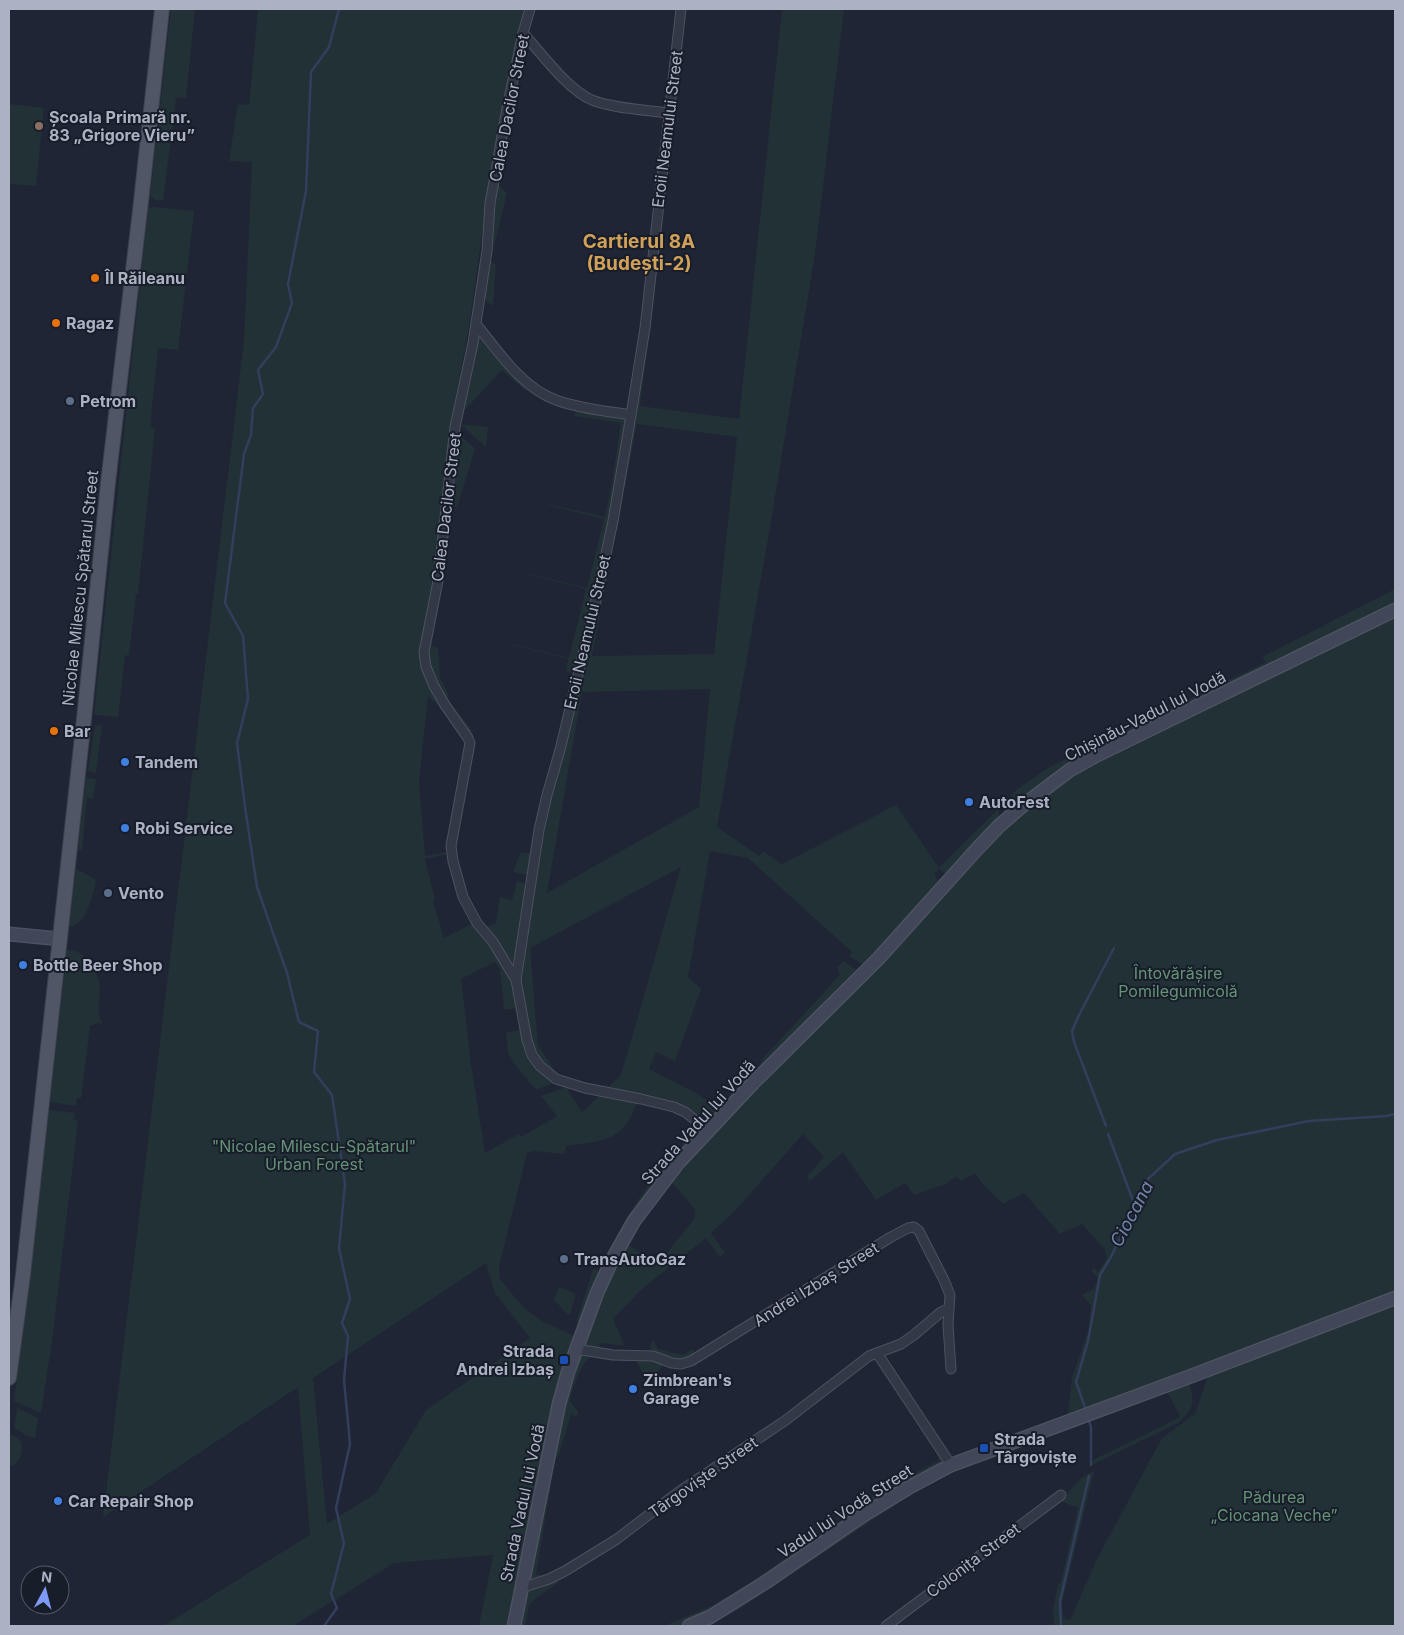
<svg xmlns="http://www.w3.org/2000/svg" width="1404" height="1635" font-family="Inter,sans-serif">
	<rect width="100%" height="100%" fill="#1f2535"/>
	<g fill="#213136" fill-rule="evenodd">
		<polygon points="171,9 195,9 186,98 176,98 163,201 155,200 150,196"/>
		<path d="M258,9H526L487,199L469,327L450,427L431,603L421,659L460,733L437,704L428,696L419,782L425,856L446,852L447,854L425,859L435,899L433,901L444,938L472,924L490,943L513,983L518,1008L504,1010L500,969L495,962L461,979L471,1064L485,1153L519,1134L521,1137L557,1116L541,1096L566,1087L582,1112L599,1096L637,1103C622,1143 604,1140 566,1146L564,1154L534,1151L527,1153L499,1267L500,1279L524,1308L542,1321L574,1336L554,1402L510,1626H479L493,1555L394,1563L293,1626H163L310,1535L298,1387L103,1517L244,341L252,162L229,161L238,104L249,105ZM486,1263L495,1293L530,1338L426,1410L376,1493L327,1524L313,1378Z"/>
		<path d="M782,9H844L815,254L769,533L717,827L759,856L763,851L782,864L896,805L939,868L999,808V818L978,837L945,873L939,869L934,874L939,883L865,966L849,956L852,952L748,858L710,851L688,977L701,989L675,1061L656,1052L649,1069C671,1081 705,1093 720,1113L709,1124L685,1108L663,1100L607,1088L621,1075L681,867L530,948L538,1045L558,1076L536,1058L534,1052L520,985L521,971L549,795L559,765L650,323L640,406L739,419ZM637,424L737,437L714,654L592,656ZM710,689L699,807L547,893L582,692Z"/>
		<polygon points="9,104 44,108 36,186 9,184"/>
		<polygon points="496,183 507,193 493,251 489,248"/>
		<polygon points="153,207 194,211 194,213 178,350 158,348 150,427 155,428 138,594 136,594 129,656 125,655 118,717 97,715 94,714 148,209"/>
		<polygon points="491,261 496,265 493,306 483,298 488,262"/>
		<polygon points="478,332 530,387 526,391 502,370 462,413"/>
		<polygon points="577,409 627,419 606,543 574,673 566,671 568,659 512,645 512,644 569,658 586,589 530,575 530,574 587,588 604,519 547,505 547,504 605,517 612,483 621,423 574,416"/>
		<polygon points="460,424 488,427 486,447"/>
		<polygon points="459,435 475,448 457,508 452,504"/>
		<polygon points="1395,589 1395,603 1266,667 1015,805 1004,803 1016,790 1048,768 1266,662 1262,657"/>
		<path d="M435,609H438L431,646L438,648L440,678L449,696L446,698L473,731L469,734C455,715 425,675 426,651C427,638 432,623 435,609Z"/>
		<path d="M1395,616V1295L1002,1444L1000,1440L1033,1426L1034,1428L1068,1415L1072,1377L1088,1332L1091,1305L1082,1295L1094,1289L1098,1278L1091,1271L1094,1268L1098,1272L1107,1258L1105,1250L1082,1224L1060,1234L1024,1193L1003,1204L983,1184L975,1173L960,1181L957,1177L948,1181V1183L914,1195L905,1183L876,1200L843,1152L810,1181L807,1177L824,1157L803,1134L733,1213L711,1233L725,1253L720,1257L706,1238L642,1289L613,1319L625,1346L600,1343L599,1349L580,1346L625,1243C638,1251 651,1260 666,1254L694,1219L695,1212L693,1207L669,1179L791,1053L885,961L1004,829L1070,778L1096,762Z"/>
		<polygon points="95,725 102,726 96,773 88,771"/>
		<polygon points="86,778 96,779 93,799 87,798 82,851 78,849"/>
		<polygon points="521,852 532,854 528,875 513,872"/>
		<path d="M76,869L95,879L96,883C91,897 87,925 69,927Z"/>
		<polygon points="517,881 528,884 514,971 486,927 496,923 500,897 512,900"/>
		<path d="M67,950C86,949 99,972 100,989C100,1002 95,1012 103,1024L97,1023L90,1026L81,1098H77L76,1106L50,1102Z"/>
		<polygon points="844,961 859,972 759,1065 763,1058 820,997 840,974 837,967"/>
		<polygon points="521,1030 526,1050 555,1082 536,1090 516,1066 508,1053 506,1032"/>
		<polygon points="49,1110 75,1113 74,1120 78,1121 52,1341 41,1413 14,1401"/>
		<polygon points="697,1128 702,1132 617,1244 612,1245 628,1215 657,1173"/>
		<polygon points="596,1269 600,1273 580,1322 576,1323 593,1270"/>
		<polygon points="560,1287 576,1294 570,1314 568,1315 554,1300 558,1289"/>
		<path d="M1395,1302V1626H1054L1053,1609L1058,1584L1061,1582L1078,1508L1062,1502C1071,1489 1079,1477 1094,1471L1062,1603L1063,1618L1070,1620L1097,1559L1162,1438L1195,1414L1209,1373Z"/>
		<path d="M653,1340L658,1349L683,1355L693,1349L696,1354L679,1361C668,1358 642,1354 653,1340Z"/>
		<path d="M579,1353L626,1360L631,1365L627,1362C619,1361 599,1355 592,1357C581,1360 572,1390 570,1401L579,1413L575,1417L571,1414L559,1455L555,1460L536,1575H544L536,1578H527L552,1454Z"/>
		<path d="M643,1357L662,1363C663,1372 652,1374 645,1377L634,1358Z"/>
		<path d="M1189,1383C1196,1402 1193,1411 1178,1423L1092,1465L1093,1460L1180,1417L1168,1393L947,1475L894,1503L895,1505L738,1610L708,1626H700L851,1527L948,1472Z"/>
		<polygon points="17,1408 38,1418 35,1438 28,1436 14,1428"/>
		<path d="M9,1434L17,1437L22,1444C21,1455 21,1463 9,1467Z"/>
		<polygon points="939,1457 941,1459 937,1470 704,1616 682,1626 664,1626 713,1605 746,1585 842,1520 841,1517 859,1503 860,1504 884,1489 938,1461"/>
		<polygon points="555,1578 559,1582 535,1599 529,1605 525,1626 518,1626 524,1595 528,1590"/>
	</g>
	<g fill="none" stroke-linecap="round" stroke-linejoin="round">
		<g stroke="#333e5d" stroke-width="2.5">
			<polyline points="1106,1126 1074,1042 1072,1031 1079,1015 1114,948"/>
			<polyline points="1108,1134 1135,1206"/>
			<polyline points="1086,1410 1076,1382 1088,1341 1100,1275 1111,1257 1148,1179 1175,1154 1217,1140 1309,1121 1386,1116 1395,1114"/>
			<polyline points="1089,1421 1091,1427 1091,1465"/>
			<polyline points="324,1626 337,1608 331,1594 344,1543 336,1508 350,1444 344,1380 348,1336 342,1323 350,1299 339,1248 345,1184 332,1095 314,1072 318,1031 299,1022 287,973 257,887 245,807 237,743 248,699 243,636 225,603 244,454 251,435 253,408 263,394 258,370 276,347 292,303 288,284 306,191 311,72 329,47 339,9"/>
			<polyline points="1061,1626 1060,1601 1089,1476"/>
		</g>
		<defs>
			<g id="street">
				<polyline points="681,9 645,328 631,415 613,521 598,591 560,750 547,795 539,830 516,980 527,1040 532,1055 540,1066 556,1079 585,1088 641,1099 674,1107 685,1112 708,1130"/>
				<path d="M523,33C541,53 568,90 592,100C610,108 648,110 668,113"/>
				<path d="M476,324C498,351 522,388 556,400C580,409 607,411 631,415"/>
				<polyline points="516,980 493,942 477,923 463,897 453,861 451,846 470,743 468,738 445,705 434,686 426,667 424,652 438,581 455,427 473,343 487,251 490,203 495,176 507,108 523,33 530,9"/>
				<polyline points="576,1349 613,1355 653,1356 672,1363 681,1364 691,1361 891,1237 908,1228 914,1227 919,1231 944,1280 950,1295 948,1325 951,1369"/>
				<polyline points="877,1353 951,1465"/>
				<polyline points="521,1588 549,1579 565,1571 617,1539 677,1493 786,1420 869,1356 901,1344 914,1335 941,1312 948,1309"/>
				<polyline points="886,1626 1061,1495"/>
			</g>
			<g id="secondary">
				<polyline points="9,934 60,939"/>
				<polyline points="514,1626 559,1404 568,1372 597,1293 612,1260 634,1221 678,1163 753,1083 878,959 977,849 999,826 1021,807 1070,770 1097,755 1395,610"/>
				<polyline points="689,1626 710,1617 766,1582 865,1514 908,1488 951,1465 1194,1375 1395,1298"/>
			</g>
			<polyline id="primary" points="9,1378 23,1275 84,719 108,483 141,202 162,9"/>
		</defs>
		<use href="#street" stroke="#4d5261" stroke-width="11"/>
		<use href="#secondary" stroke="#4d5261" stroke-width="15"/>
		<use href="#primary" stroke="#3c414f" stroke-width="16"/>
		<use href="#street" stroke="#333846" stroke-width="9"/>
		<use href="#secondary" stroke="#414659" stroke-width="12"/>
		<use href="#primary" stroke="#505666" stroke-width="14"/>
	</g>
	<circle fill="#8d6e63" stroke="#181d2a" stroke-width="2" cx="39" cy="126" r="5"/>
	<g fill="#e8710a" stroke="#181d2a" stroke-width="2">
		<circle cx="95" cy="278" r="5"/>
		<circle cx="56" cy="323" r="5"/>
		<circle cx="54" cy="731" r="5"/>
	</g>
	<g fill="#5c6f8a" stroke="#181d2a" stroke-width="2">
		<circle cx="70" cy="401" r="5"/>
		<circle cx="108" cy="893" r="5"/>
		<circle cx="564" cy="1259" r="5"/>
	</g>
	<g fill="#3f7fe0" stroke="#181d2a" stroke-width="2">
		<circle cx="125" cy="762" r="5"/>
		<circle cx="969" cy="802" r="5"/>
		<circle cx="125" cy="828" r="5"/>
		<circle cx="23" cy="965" r="5"/>
		<circle cx="633" cy="1389" r="5"/>
		<circle cx="58" cy="1501" r="5"/>
	</g>
	<g fill="#1a4fb4" stroke="#181d2a" stroke-width="2">
		<rect x="559" y="1355" width="10" height="10" rx="2.5"/>
		<rect x="979" y="1443" width="10" height="10" rx="2.5"/>
	</g>
	<g text-anchor="middle" stroke-width="4" stroke-linejoin="round" paint-order="stroke">
		<g font-size="16" fill="#acb2c3" stroke="#181d2a">
			<text transform="translate(509 108) rotate(-79)" y="6">Calea Dacilor Street</text>
			<text transform="translate(667 129) rotate(-83)" y="6">Eroii Neamului Street</text>
			<text transform="translate(446 507) rotate(-83)" y="6">Calea Dacilor Street</text>
			<text transform="translate(80 588) rotate(-84)" y="6">Nicolae Milescu Spătarul Street</text>
			<text transform="translate(587 632) rotate(-77)" y="6">Eroii Neamului Street</text>
			<text transform="translate(1145 716) rotate(-27)" y="6">Chișinău-Vadul lui Vodă</text>
			<text transform="translate(698 1122) rotate(-48)" y="6">Strada Vadul lui Vodă</text>
			<text transform="translate(816 1284) rotate(-32)" y="6">Andrei Izbaș Street</text>
			<text transform="translate(703 1477) rotate(-35)" y="6">Târgoviște Street</text>
			<text transform="translate(522 1503) rotate(-78)" y="6">Strada Vadul lui Vodă</text>
			<text transform="translate(845 1511) rotate(-33)" y="6">Vadul lui Vodă Street</text>
			<text transform="translate(973 1560) rotate(-37)" y="6">Colonița Street</text>
		</g>
		<g font-size="16" font-weight="bold" fill="#acb2c3" stroke="#181d2a" text-anchor="start">
			<text x="49" y="123">Școala Primară nr.<tspan x="49" dy="18">83 „Grigore Vieru”</tspan></text>
			<text x="105" y="284">ÎI Răileanu</text>
			<text x="66" y="329">Ragaz</text>
			<text x="80" y="407">Petrom</text>
			<text x="64" y="737">Bar</text>
			<text x="135" y="768">Tandem</text>
			<text x="979" y="808">AutoFest</text>
			<text x="135" y="834">Robi Service</text>
			<text x="118" y="899">Vento</text>
			<text x="33" y="971">Bottle Beer Shop</text>
			<text x="574" y="1265">TransAutoGaz</text>
			<text x="554" y="1357" text-anchor="end">Strada<tspan x="554" dy="18">Andrei Izbaș</tspan></text>
			<text x="643" y="1386">Zimbrean's<tspan x="643" dy="18">Garage</tspan></text>
			<text x="994" y="1445">Strada<tspan x="994" dy="18">Târgoviște</tspan></text>
			<text x="68" y="1507">Car Repair Shop</text>
		</g>
		<g font-size="16" fill="#659376" stroke="#181d2a">
			<text x="1178" y="979">Întovărășire<tspan x="1178" dy="18">Pomilegumicolă</tspan></text>
			<text x="314" y="1152">"Nicolae Milescu-Spătarul"<tspan x="314" dy="18">Urban Forest</tspan></text>
			<text x="1274" y="1503">Pădurea<tspan x="1274" dy="18">„Ciocana Veche”</tspan></text>
		</g>
		<g font-size="18" font-style="italic" fill="#7484ab" stroke="#181d2a">
			<text transform="translate(1132 1214) rotate(-62)" y="6">Ciocana</text>
		</g>
		<g font-size="19" font-weight="bold" fill="#d1a059" stroke="#181d2a">
			<text x="639" y="248">Cartierul 8A<tspan x="639" dy="22">(Budești-2)</tspan></text>
		</g>
	</g>
	<rect width="1404" height="1635" fill="none" stroke="#acb2c3" stroke-width="20"/>
	<g transform="translate(45 1590) rotate(7)"><circle r="24" fill="#181d2a" stroke="#535967"/>
	<path d="M0-4L9 19L0 12L-9 19Z" fill="#7e9af6"/>
	<text y="-8" font-size="14" font-weight="bold" text-anchor="middle" fill="#acb2c3">N</text>
	</g>
</svg>
